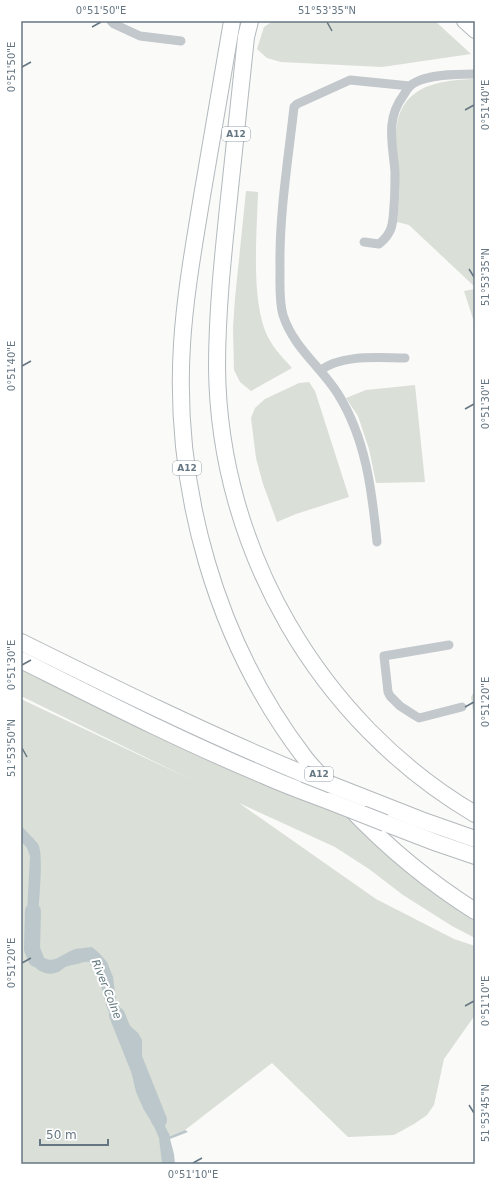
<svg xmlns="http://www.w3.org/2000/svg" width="496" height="1185" font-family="'DejaVu Sans',sans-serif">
	<rect width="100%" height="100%" fill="#fafaf8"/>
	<g fill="#dadfd7">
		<polygon points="273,21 435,21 471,54 382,67 281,62 267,58 257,49 264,27"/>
		<path d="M475,79V287L409,225L397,222C398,209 400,196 399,183C399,167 395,150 396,134C398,87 436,80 475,79Z"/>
		<path d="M246,191L258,192C257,233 250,304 269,339C275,350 284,359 292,368L251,391L240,382L234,370L233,328L235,298Z"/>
		<polygon points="475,289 475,325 464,291"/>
		<polygon points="309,382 315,391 349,497 296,514 277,522 263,484 256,458 251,418 255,408 265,399 299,383"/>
		<polygon points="415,385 425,482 376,483 369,449 358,416 346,398 366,390"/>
		<polygon points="21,665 355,819 475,912 475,938 452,926 403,895 369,869 335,847 239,803 376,899 454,939 475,946 475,1015 444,1059 434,1105 427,1115 414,1124 394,1135 348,1137 272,1063 185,1130 169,1136 168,1164 21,1164 21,699 192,780 21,696"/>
		<polygon points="475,690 475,724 471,697"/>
	</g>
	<g fill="#bbc7cb">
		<path d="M21,826C26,831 35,840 38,844C45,855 37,917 37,934L26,933L30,856L27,848L21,841Z"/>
		<path d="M26,939L36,940L37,952C52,968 59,955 73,950C77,948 87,948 92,947L99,953L107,962L113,977L116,1000L129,1025L138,1033L142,1040V1065L147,1090L170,1136L185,1130L188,1132L170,1139L174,1154L175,1164H162L159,1138L153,1124L144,1110L136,1092L130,1066L134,1055L131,1043L129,1038L118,1028L107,1008L100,981L89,962C84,961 82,963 77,964C74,965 71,965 68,966C64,967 63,969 60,971C50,977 38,972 32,964C27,957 25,947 26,939Z"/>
	</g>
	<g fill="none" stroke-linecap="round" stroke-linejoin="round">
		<g stroke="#bbc7cb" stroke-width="16">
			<polyline points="33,911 32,949 36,959"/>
			<polyline points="117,1015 159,1120"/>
		</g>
		<defs>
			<polyline id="primary" points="464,21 475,31"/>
			<g id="highway">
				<path d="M232,21C222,79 212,138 202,196C194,245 185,295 182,344C173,489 216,642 305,758C312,767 321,776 329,785"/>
				<path d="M250,21L246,37C240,91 235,145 229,198C223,255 217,311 217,368C219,549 319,722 475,814"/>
				<path d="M21,642C114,688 207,734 304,774"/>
				<path d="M21,660C101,700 181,741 263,775C285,785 307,793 329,801"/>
				<polyline points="365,798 421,820 475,839"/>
				<path d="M350,808C388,848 429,882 475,911"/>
				<polyline points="385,823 437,843 475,856"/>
			</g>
		</defs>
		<use href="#primary" stroke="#b5babe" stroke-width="16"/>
		<use href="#highway" stroke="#b4b9bd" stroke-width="18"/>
		<g stroke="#c3c8cc" stroke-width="9">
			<polyline points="111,21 114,24 140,36 181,41"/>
			<path d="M364,242L379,244C393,233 393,223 394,206C395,195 395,184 395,172C393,145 385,120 403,96C405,93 407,89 410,86C423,74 458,74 475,74"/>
			<path d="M321,370C343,354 379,358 405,358"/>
			<path d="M377,542C372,491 366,439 338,394C321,367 293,347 283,315C279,301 280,284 280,270C279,215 288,161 294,107L297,104L350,80L410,86"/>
			<polyline points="449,645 384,656 388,692 390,696 400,706 414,715 419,718 462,707"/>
		</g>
		<use href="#primary" stroke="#fff" stroke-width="14"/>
		<use href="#highway" stroke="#fff" stroke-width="16"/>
		<defs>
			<g id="highway-bridge">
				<polyline points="304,774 365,798"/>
				<polyline points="329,801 385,823"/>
			</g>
		</defs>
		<use href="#highway-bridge" stroke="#b4b9bd" stroke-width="18" stroke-linecap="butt"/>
		<use href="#highway-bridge" stroke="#fff" stroke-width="16"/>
	</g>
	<path fill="none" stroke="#657683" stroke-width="1.5" d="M327,22L332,31M92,27L101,22M22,67L31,62M465,110L474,105M469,269L474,277M22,366L31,361M465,409L474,404M22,665L31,660M465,707L474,702M22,748L27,757M22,963L31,958M465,1006L474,1001M469,1105L474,1113M193,1163L202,1158"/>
	<g text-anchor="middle" stroke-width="4" stroke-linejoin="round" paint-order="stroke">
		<g fill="#fff" stroke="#939fa8" stroke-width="1">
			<rect x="222" y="127" width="28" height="14" rx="3"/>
			<rect x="173" y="461" width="28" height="14" rx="3"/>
			<rect x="305" y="767" width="28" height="14" rx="3"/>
		</g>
		<g font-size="9" font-weight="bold" fill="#657683">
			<text x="236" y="137">A12</text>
			<text x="187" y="471">A12</text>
			<text x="319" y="777">A12</text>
		</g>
		<g font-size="11" font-style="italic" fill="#60757c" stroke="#fff">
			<text transform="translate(107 989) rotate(68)" y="4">River Colne</text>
		</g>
	</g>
	<rect width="496" height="1185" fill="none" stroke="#ffffff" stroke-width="44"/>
	<path d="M40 1139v6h68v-6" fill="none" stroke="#657683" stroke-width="2"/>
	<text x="46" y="1139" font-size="12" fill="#657683" stroke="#ffffff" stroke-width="3" paint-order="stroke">50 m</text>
	<rect x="22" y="22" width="452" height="1141" fill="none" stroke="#657683" stroke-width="1.5"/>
	<g font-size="10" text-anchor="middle" fill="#657683">
		<text x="101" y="14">0°51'50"E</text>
		<text x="327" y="14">51°53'35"N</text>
		<text transform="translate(11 67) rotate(-90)" y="4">0°51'50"E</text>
		<text transform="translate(485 105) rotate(-90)" y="4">0°51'40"E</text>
		<text transform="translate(485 277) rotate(-90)" y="4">51°53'35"N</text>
		<text transform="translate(11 366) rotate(-90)" y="4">0°51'40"E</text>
		<text transform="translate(485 404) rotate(-90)" y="4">0°51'30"E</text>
		<text transform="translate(11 665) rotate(-90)" y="4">0°51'30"E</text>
		<text transform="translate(485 702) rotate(-90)" y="4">0°51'20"E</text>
		<text transform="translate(11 748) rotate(-90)" y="4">51°53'50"N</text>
		<text transform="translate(11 963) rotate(-90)" y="4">0°51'20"E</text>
		<text transform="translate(485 1001) rotate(-90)" y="4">0°51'10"E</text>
		<text transform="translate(485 1113) rotate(-90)" y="4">51°53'45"N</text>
		<text x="193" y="1178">0°51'10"E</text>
	</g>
</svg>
